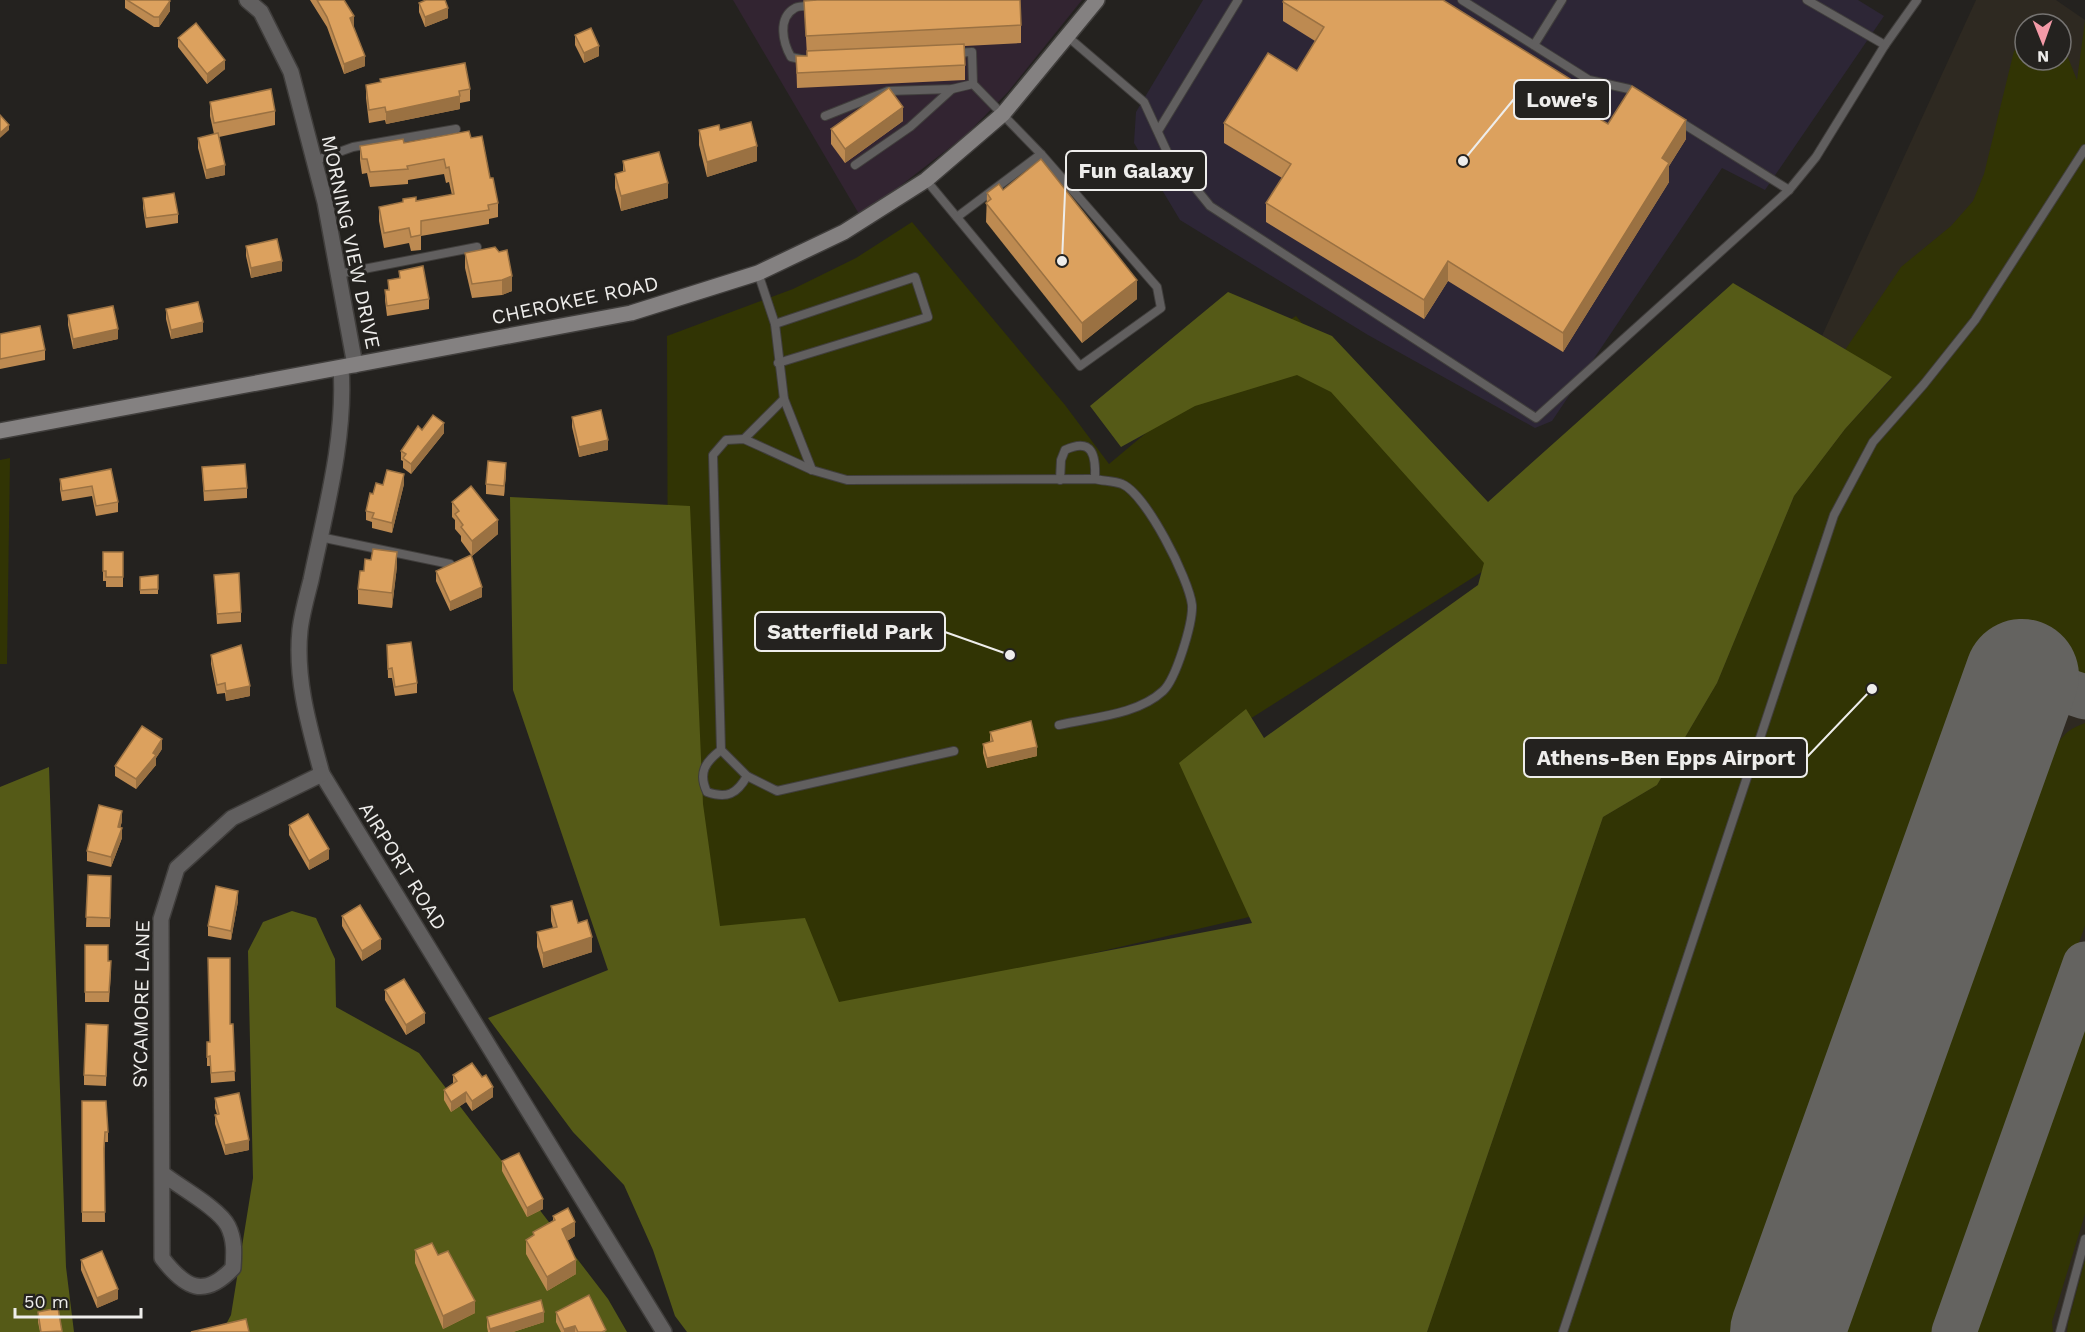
<svg xmlns="http://www.w3.org/2000/svg" width="2085" height="1332" font-family="'Work Sans',sans-serif">
	<rect width="100%" height="100%" fill="#24221f"/>
	<polygon fill="#2d2636" points="1203,0 1858,0 1884,16 1765,190 1722,168 1552,421 1535,428 1368,335 1180,220 1134,143 1136,112"/>
	<polygon fill="#322431" points="733,0 1082,0 1008,92 966,135 895,190 859,214"/>
	<path fill="#2e2921" fill-rule="evenodd" d="M1976,0H2056L2085,20V1317L2081,1332H1365ZM2025,24H2061V60H2025Z"/>
	<g fill="#313404">
		<polygon points="2085,21 2085,677 1982,641 1930,784 1927,802 1933,821 1749,1332 1427,1332 1603,817 1657,785 1717,683 1794,496 1845,429 1892,378 1845,350 1901,267 1951,226 1973,201 1984,174 2014,51 2025,42 2025,60 2061,60 2061,40 2077,80"/>
		<polygon points="912,222 1065,405 1109,464 1256,341 1296,316 1499,561 1204,748 1288,908 835,1013 669,959 667,336 793,289 856,258"/>
		<polygon points="10,458 7,664 0,664 0,460"/>
		<path d="M2085,723V926L1937,1332H1827L1998,859L2024,834L2056,746C2064,733 2071,728 2085,723Z"/>
		<polygon points="2085,1009 2085,1214 2052,1322 2053,1332 1969,1332"/>
		<polygon points="2085,1260 2085,1332 2067,1332 2068,1323"/>
	</g>
	<g fill="#555a17">
		<polygon points="1733,283 1892,377 1845,429 1794,496 1717,683 1657,785 1603,817 1427,1332 687,1332 675,1316 653,1250 624,1185 573,1132 488,1018 608,970 513,690 510,497 690,506 703,804 720,926 805,918 839,1002 1252,923 1179,763 1246,709 1264,738 1478,585 1484,563 1331,392 1297,375 1195,406 1121,447 1090,406 1228,292 1332,336 1488,502"/>
		<polygon points="49,767 66,1267 74,1332 0,1332 0,787"/>
		<polygon points="292,911 316,918 335,959 336,1007 419,1053 608,1299 627,1332 222,1332 231,1315 253,1178 248,951 263,922"/>
	</g>
	<g fill="none" stroke-linecap="round" stroke-linejoin="round">
		<g stroke="#646360" stroke-width="45">
			<polyline points="2022,676 2085,697"/>
			<polyline points="1954,1332 2085,964"/>
		</g>
		<polyline stroke="#646360" stroke-width="114" points="1787,1332 2022,676"/>
		<defs>
			<g id="lane">
				<polyline points="1462,0 1589,80 1629,89 1639,95"/>
				<polyline points="1807,0 1885,45"/>
				<polyline points="1068,37 1144,102 1168,154 1210,206 1536,418 1789,190 1816,157 1885,45 1917,0"/>
				<polyline points="1534,45 1562,0"/>
				<polyline points="955,53 972,52 973,84"/>
				<path d="M805,60L791,57C783,43 777,18 795,8C800,5 809,6 815,6"/>
				<polyline points="825,116 888,91 952,89 973,84 1041,154 1157,287 1161,308 1080,366 926,180"/>
				<polyline points="1679,121 1789,190"/>
				<polyline points="1158,131 1238,0"/>
				<polyline points="314,161 353,147 456,129"/>
				<polyline points="855,165 910,127 952,89"/>
				<polyline points="957,217 1041,154"/>
				<polyline points="758,273 775,324 784,399 812,470"/>
				<polyline points="338,274 477,247"/>
				<polyline points="775,324 915,277 928,317 778,363"/>
				<polyline points="744,439 784,399"/>
				<path d="M1060,480L1061,460L1065,450C1093,437 1096,456 1095,479"/>
				<polyline points="320,537 450,564"/>
				<path d="M721,750C705,762 698,773 707,792C727,799 737,794 747,776"/>
				<path d="M954,751L777,791L747,776L721,750L713,455L726,440L744,439L812,470L847,480L1095,479C1103,481 1114,481 1122,484C1146,494 1189,579 1192,605C1193,623 1176,679 1163,691C1137,715 1093,717 1059,725"/>
				<polyline points="1563,1332 1834,515 1873,442 1924,384 1975,320 2085,149"/>
				<polyline points="2060,1332 2085,1239"/>
			</g>
			<g id="street">
				<polyline points="247,0 261,12 291,72 325,202 355,365"/>
				<path d="M341,368C346,438 325,512 311,580C307,596 302,613 300,630C295,679 309,726 322,774L664,1332"/>
				<path d="M162,1173C179,1187 219,1208 228,1226C235,1240 234,1254 233,1268C204,1299 185,1288 162,1258L161,919L177,868L232,818L322,774"/>
			</g>
			<polyline id="secondary" points="0,431 631,313 758,273 844,232 926,180 1003,114 1097,0"/>
		</defs>
		<use href="#lane" stroke="#403e3c" stroke-width="10"/>
		<use href="#street" stroke="#403e3c" stroke-width="18"/>
		<use href="#secondary" stroke="#403e3c" stroke-width="18"/>
		<use href="#lane" stroke="#615f5f" stroke-width="8"/>
		<use href="#street" stroke="#615f5f" stroke-width="15"/>
		<use href="#secondary" stroke="#848181" stroke-width="15"/>
	</g>
	<g fill="#bd8a51">
		<polygon points="125,0 168,0 170,11 159,27 154,27 125,8"/>
		<polygon points="310,0 344,0 354,26 353,26 365,66 344,74 327,27"/>
		<polygon points="804,1 1021,25 1021,43 965,46 965,80 797,88 796,56 807,56"/>
		<polygon points="1283,2 1583,106 1582,108 1608,124 1686,139 1669,166 1669,182 1563,352 1448,281 1424,319 1266,222 1266,203 1282,178 1224,143 1224,123 1297,71 1315,41 1283,21"/>
		<polygon points="419,3 448,18 425,27 419,12"/>
		<polygon points="575,35 599,56 584,63 575,45"/>
		<polygon points="178,38 225,69 207,84 178,47"/>
		<polygon points="380,79 470,89 470,101 460,103 460,109 386,124 385,120 369,123 366,98 366,85 380,83"/>
		<polygon points="210,102 275,111 275,125 219,137 225,175 206,179 198,148 198,138 214,134 210,116"/>
		<polygon points="903,121 845,163 831,144 831,129"/>
		<polygon points="699,130 720,130 757,161 707,177 699,145"/>
		<polygon points="471,138 490,178 498,203 498,217 489,219 489,224 421,236 421,250 411,251 409,243 384,248 379,221 379,207 403,203 403,199 416,201 452,195 449,182 446,183 444,174 408,180 408,184 370,187 367,173 362,174 360,160 360,146"/>
		<polygon points="623,161 668,198 621,211 615,188 615,174 623,172"/>
		<polygon points="1003,190 1137,299 1082,343 986,222 987,193"/>
		<polygon points="143,198 178,214 178,223 146,228 143,208"/>
		<polygon points="246,246 282,271 251,278 246,256"/>
		<polygon points="499,252 512,291 502,295 472,298 465,268 465,253"/>
		<polygon points="399,271 429,299 429,309 387,316 385,300 385,290 388,290 388,280 399,278"/>
		<polygon points="166,309 203,332 171,339 166,319"/>
		<polygon points="68,315 118,339 73,349 68,325"/>
		<polygon points="0,334 45,350 45,360 0,369"/>
		<polygon points="572,417 608,450 579,457 572,427"/>
		<polygon points="422,430 444,433 411,474 403,468 403,461 401,460 401,451"/>
		<polygon points="202,467 247,488 247,498 204,501"/>
		<polygon points="111,469 118,502 118,512 96,516 92,496 62,501 60,489 60,479"/>
		<polygon points="506,473 504,496 486,494 486,484"/>
		<polygon points="404,484 392,533 372,528 372,522 366,520 366,511 373,494 383,485"/>
		<polygon points="452,502 498,534 472,556 461,541 461,536 455,529 455,520 452,517"/>
		<polygon points="103,552 123,552 123,587 106,587 106,581 103,581"/>
		<polygon points="397,566 392,608 358,604 358,589 364,571"/>
		<polygon points="436,571 482,597 450,611 436,581"/>
		<polygon points="158,575 158,594 140,594 140,577"/>
		<polygon points="214,575 241,612 241,622 217,624"/>
		<polygon points="387,645 417,683 417,693 395,696 392,678 388,678"/>
		<polygon points="211,655 250,696 226,701 225,693 217,694 211,664"/>
		<polygon points="990,732 1037,756 987,768 983,753 983,744 990,742"/>
		<polygon points="162,749 156,758 156,765 136,789 115,776 115,766"/>
		<polygon points="122,821 120,828 122,838 111,867 87,861 87,851"/>
		<polygon points="289,825 329,859 309,870 289,835"/>
		<polygon points="88,875 111,876 110,927 86,927"/>
		<polygon points="238,901 231,940 208,936 208,926"/>
		<polygon points="551,906 592,952 543,968 537,947 537,932 553,928 551,921"/>
		<polygon points="342,916 381,949 362,961 342,926"/>
		<polygon points="85,945 108,961 111,971 109,1002 85,1002"/>
		<polygon points="385,990 425,1023 406,1035 385,1000"/>
		<polygon points="230,1024 233,1024 235,1081 211,1083 210,1066 207,1066 207,1042 210,1042"/>
		<polygon points="108,1025 106,1086 84,1085 84,1075"/>
		<polygon points="453,1075 493,1097 472,1111 466,1102 451,1112 444,1100 444,1090 453,1084"/>
		<polygon points="215,1098 249,1150 225,1155 215,1124 215,1115 217,1114 215,1108"/>
		<polygon points="82,1101 108,1132 108,1142 105,1142 104,1157 105,1222 82,1222"/>
		<polygon points="502,1161 543,1209 527,1217 502,1171"/>
		<polygon points="553,1216 575,1236 567,1241 576,1274 547,1291 526,1254 526,1240 533,1236 533,1232 553,1221"/>
		<polygon points="415,1250 438,1255 475,1313 443,1329 415,1263"/>
		<polygon points="81,1260 118,1299 97,1308 81,1270"/>
		<polygon points="58,1308 62,1332 40,1332 38,1322 38,1312"/>
		<polygon points="556,1312 606,1332 561,1332 556,1322"/>
		<polygon points="487,1317 544,1322 513,1332 488,1332 487,1327"/>
	</g>
	<g fill="#9a7142">
		<polygon points="170,1 170,11 159,27 159,17"/>
		<polygon points="448,8 448,18 425,27 425,17"/>
		<polygon points="354,16 354,26 350,28 350,18"/>
		<polygon points="599,46 599,56 584,63 584,53"/>
		<polygon points="365,56 365,66 344,74 344,64"/>
		<polygon points="225,60 225,69 207,84 207,74"/>
		<polygon points="1583,87 1583,106 1573,122 1573,103"/>
		<polygon points="460,96 460,109 386,124 386,112"/>
		<polygon points="903,107 903,121 845,163 845,149"/>
		<polygon points="1686,120 1686,139 1669,166 1669,182 1563,352 1563,333 1662,158"/>
		<polygon points="9,125 9,130 0,138 0,133"/>
		<polygon points="757,146 757,161 707,177 707,162"/>
		<polygon points="225,165 225,175 206,179 206,170"/>
		<polygon points="668,183 668,198 621,211 621,196"/>
		<polygon points="282,261 282,271 251,278 251,268"/>
		<polygon points="1448,261 1448,281 1424,319 1424,300"/>
		<polygon points="512,276 512,291 502,295 502,280"/>
		<polygon points="1137,280 1137,299 1082,343 1082,323"/>
		<polygon points="203,322 203,332 171,339 171,330"/>
		<polygon points="118,329 118,339 73,349 73,339"/>
		<polygon points="444,423 444,433 411,474 411,464"/>
		<polygon points="608,440 608,450 579,457 579,447"/>
		<polygon points="506,463 506,473 504,496 504,486"/>
		<polygon points="404,474 404,484 392,533 392,523"/>
		<polygon points="498,520 498,534 472,556 472,541"/>
		<polygon points="397,552 397,566 392,608 392,593"/>
		<polygon points="482,587 482,597 450,611 450,602"/>
		<polygon points="250,686 250,696 226,701 226,691"/>
		<polygon points="162,739 162,749 156,758 156,765 136,789 136,779"/>
		<polygon points="1037,747 1037,756 987,768 987,758"/>
		<polygon points="122,811 122,821 118,837 118,827"/>
		<polygon points="122,828 122,838 111,867 111,857"/>
		<polygon points="329,849 329,859 309,870 309,861"/>
		<polygon points="238,891 238,901 231,940 231,931"/>
		<polygon points="592,937 592,952 543,968 543,953"/>
		<polygon points="381,939 381,949 362,961 362,951"/>
		<polygon points="425,1013 425,1023 406,1035 406,1025"/>
		<polygon points="493,1087 493,1097 472,1111 472,1101"/>
		<polygon points="466,1092 466,1102 451,1112 451,1102"/>
		<polygon points="249,1140 249,1150 225,1155 225,1145"/>
		<polygon points="543,1199 543,1209 527,1217 527,1208"/>
		<polygon points="575,1222 575,1236 562,1244 562,1229"/>
		<polygon points="576,1260 576,1274 547,1291 547,1277"/>
		<polygon points="118,1289 118,1299 97,1308 97,1298"/>
		<polygon points="475,1301 475,1313 443,1329 443,1316"/>
		<polygon points="544,1312 544,1322 513,1332 490,1332 490,1329"/>
		<polygon points="575,1326 575,1332 564,1332 564,1329"/>
	</g>
	<g fill="#dca15e" stroke="#9a7142" stroke-width="1.5">
		<polygon points="127,0 168,0 170,1 159,17 154,17"/>
		<polygon points="317,0 344,0 354,16 350,18 365,56 344,64 327,17"/>
		<polygon points="426,0 445,0 448,8 425,17 419,3"/>
		<polygon points="817,0 1020,0 1021,25 806,36 804,1"/>
		<polygon points="1284,0 1443,0 1583,87 1573,103 1608,124 1632,86 1686,120 1662,158 1669,163 1563,333 1448,261 1424,300 1266,203 1291,164 1224,123 1268,53 1297,71 1324,27 1283,2"/>
		<polygon points="196,23 225,60 207,74 178,38"/>
		<polygon points="591,28 599,46 584,53 575,35"/>
		<polygon points="964,44 965,65 797,73 796,56 807,56 807,51"/>
		<polygon points="465,63 470,89 459,91 460,96 386,112 385,107 369,110 366,85 381,82 380,79"/>
		<polygon points="889,88 903,107 845,149 831,129"/>
		<polygon points="271,89 275,111 214,123 210,102"/>
		<polygon points="0,115 9,125 0,133"/>
		<polygon points="751,122 757,146 707,162 699,130 719,125 720,130"/>
		<polygon points="469,131 471,138 482,136 490,178 493,178 498,203 488,205 489,210 421,221 421,235 411,237 409,228 384,233 379,207 403,202 403,199 416,197 416,201 454,194 449,167 446,168 444,159 407,166 408,169 370,172 367,159 362,159 360,146 403,139 404,143"/>
		<polygon points="218,133 225,165 206,170 198,138"/>
		<polygon points="659,152 668,183 621,196 615,174 625,171 623,161"/>
		<polygon points="1041,159 1137,280 1082,323 986,203 991,199 987,193 999,184 1003,190"/>
		<polygon points="174,193 178,214 146,218 143,198"/>
		<polygon points="277,239 282,261 251,268 246,246"/>
		<polygon points="495,247 499,252 507,250 512,276 502,280 472,284 465,253"/>
		<polygon points="423,266 429,299 387,306 385,290 389,290 388,280 400,278 399,271"/>
		<polygon points="198,302 203,322 171,330 166,309"/>
		<polygon points="113,306 118,329 73,339 68,315"/>
		<polygon points="40,326 45,350 0,359 0,334"/>
		<polygon points="601,410 608,440 579,447 572,417"/>
		<polygon points="433,415 444,423 411,464 403,458 406,454 401,451 418,426 422,430"/>
		<polygon points="488,461 506,463 504,486 486,484"/>
		<polygon points="245,464 247,488 204,491 202,467"/>
		<polygon points="111,469 118,502 96,506 92,486 62,491 60,479"/>
		<polygon points="387,470 404,474 392,523 372,518 374,513 366,511 370,493 373,494 376,483 383,485"/>
		<polygon points="471,486 498,520 472,541 461,527 463,525 455,514 459,511 452,502"/>
		<polygon points="373,549 397,552 392,593 358,589 360,571 364,571 365,559 371,560"/>
		<polygon points="103,552 123,552 123,577 106,577 106,571 103,571"/>
		<polygon points="471,555 482,587 450,602 436,571"/>
		<polygon points="239,573 241,612 217,614 214,575"/>
		<polygon points="158,575 158,589 140,590 140,577"/>
		<polygon points="411,642 417,683 395,687 392,668 388,669 387,645"/>
		<polygon points="241,645 250,686 226,691 225,683 217,685 211,655"/>
		<polygon points="1031,721 1037,747 987,758 983,744 993,741 990,732"/>
		<polygon points="142,726 162,739 153,753 156,755 136,779 115,766"/>
		<polygon points="99,805 122,811 118,827 122,828 111,857 87,851"/>
		<polygon points="308,814 329,849 309,861 289,825"/>
		<polygon points="88,875 111,876 110,918 86,917"/>
		<polygon points="216,886 238,891 231,931 208,926"/>
		<polygon points="572,901 578,923 587,920 592,937 543,953 537,932 557,927 551,906"/>
		<polygon points="360,905 381,939 362,951 342,916"/>
		<polygon points="85,945 108,945 108,961 111,961 109,992 85,992"/>
		<polygon points="208,958 230,958 230,1024 233,1024 235,1071 211,1073 210,1056 207,1057 207,1042 210,1042"/>
		<polygon points="404,979 425,1013 406,1025 385,990"/>
		<polygon points="86,1024 108,1025 106,1076 84,1075"/>
		<polygon points="472,1063 482,1077 486,1075 493,1087 472,1101 466,1092 451,1102 444,1090 457,1081 453,1075"/>
		<polygon points="239,1093 249,1140 225,1145 215,1115 219,1114 215,1098"/>
		<polygon points="82,1101 106,1101 108,1132 105,1132 104,1148 105,1212 82,1212"/>
		<polygon points="519,1153 543,1199 527,1208 502,1161"/>
		<polygon points="568,1208 575,1222 562,1229 576,1260 547,1277 526,1240 534,1235 533,1232 555,1220 553,1216"/>
		<polygon points="432,1243 438,1255 448,1251 475,1301 443,1316 415,1250"/>
		<polygon points="102,1251 118,1289 97,1298 81,1260"/>
		<polygon points="589,1295 606,1330 602,1332 578,1332 575,1326 564,1329 556,1312"/>
		<polygon points="541,1300 544,1312 490,1329 487,1317"/>
		<polygon points="58,1308 62,1331 41,1332 38,1312"/>
		<polygon points="246,1319 249,1332 191,1332"/>
	</g>
	<g text-anchor="middle" stroke-width="6" stroke-linejoin="round" paint-order="stroke">
		<g font-size="20" fill="#eeedeb" stroke="#24221f">
			<text transform="translate(351 242) rotate(78)" y="7">MORNING VIEW DRIVE</text>
			<text transform="translate(575 300) rotate(-12)" y="7">CHEROKEE ROAD</text>
			<text transform="translate(403 866) rotate(58)" y="7">AIRPORT ROAD</text>
			<text transform="translate(141 1004) rotate(-89)" y="7">SYCAMORE LANE</text>
		</g>
	</g>
	<path fill="none" stroke="#eeedeb" stroke-width="2" d="M1463 161L1514 99M1062 261L1066 170M1010 655L945 632M1872 689L1807 757"/>
	<g fill="#eeedeb" stroke="#24221f" stroke-width="2">
		<circle cx="1463" cy="161" r="6"/>
		<circle cx="1062" cy="261" r="6"/>
		<circle cx="1010" cy="655" r="6"/>
		<circle cx="1872" cy="689" r="6"/>
	</g>
	<g fill="#24221f" stroke="#eeedeb" stroke-width="2">
		<rect x="1514" y="80" width="96" height="39" rx="6"/>
		<rect x="1066" y="151" width="140" height="39" rx="6"/>
		<rect x="755" y="612" width="190" height="39" rx="6"/>
		<rect x="1524" y="738" width="283" height="39" rx="6"/>
	</g>
	<g font-size="21" text-anchor="middle" font-weight="bold" fill="#eeedeb">
		<text x="1562" y="107">Lowe's</text>
		<text x="1136" y="178">Fun Galaxy</text>
		<text x="850" y="639">Satterfield Park</text>
		<text x="1666" y="765">Athens-Ben Epps Airport</text>
	</g>
	<g transform="translate(2043 42) rotate(179)"><circle r="28" fill="#24221f" stroke="#757371" stroke-width="1.5"/>
	<path d="M0-4.5L10 22L0 15L-10 22Z" fill="#f39aa7"/>
	<text y="-9" font-size="16" font-weight="bold" text-anchor="middle" fill="#eeedeb">N</text>
	</g>
	<path d="M15 1308v9h126v-9" fill="none" stroke="#eeedeb" stroke-width="3"/>
	<text x="24" y="1308" font-size="18" fill="#eeedeb" stroke="#24221f" stroke-width="4.5" paint-order="stroke">50 m</text>
</svg>
